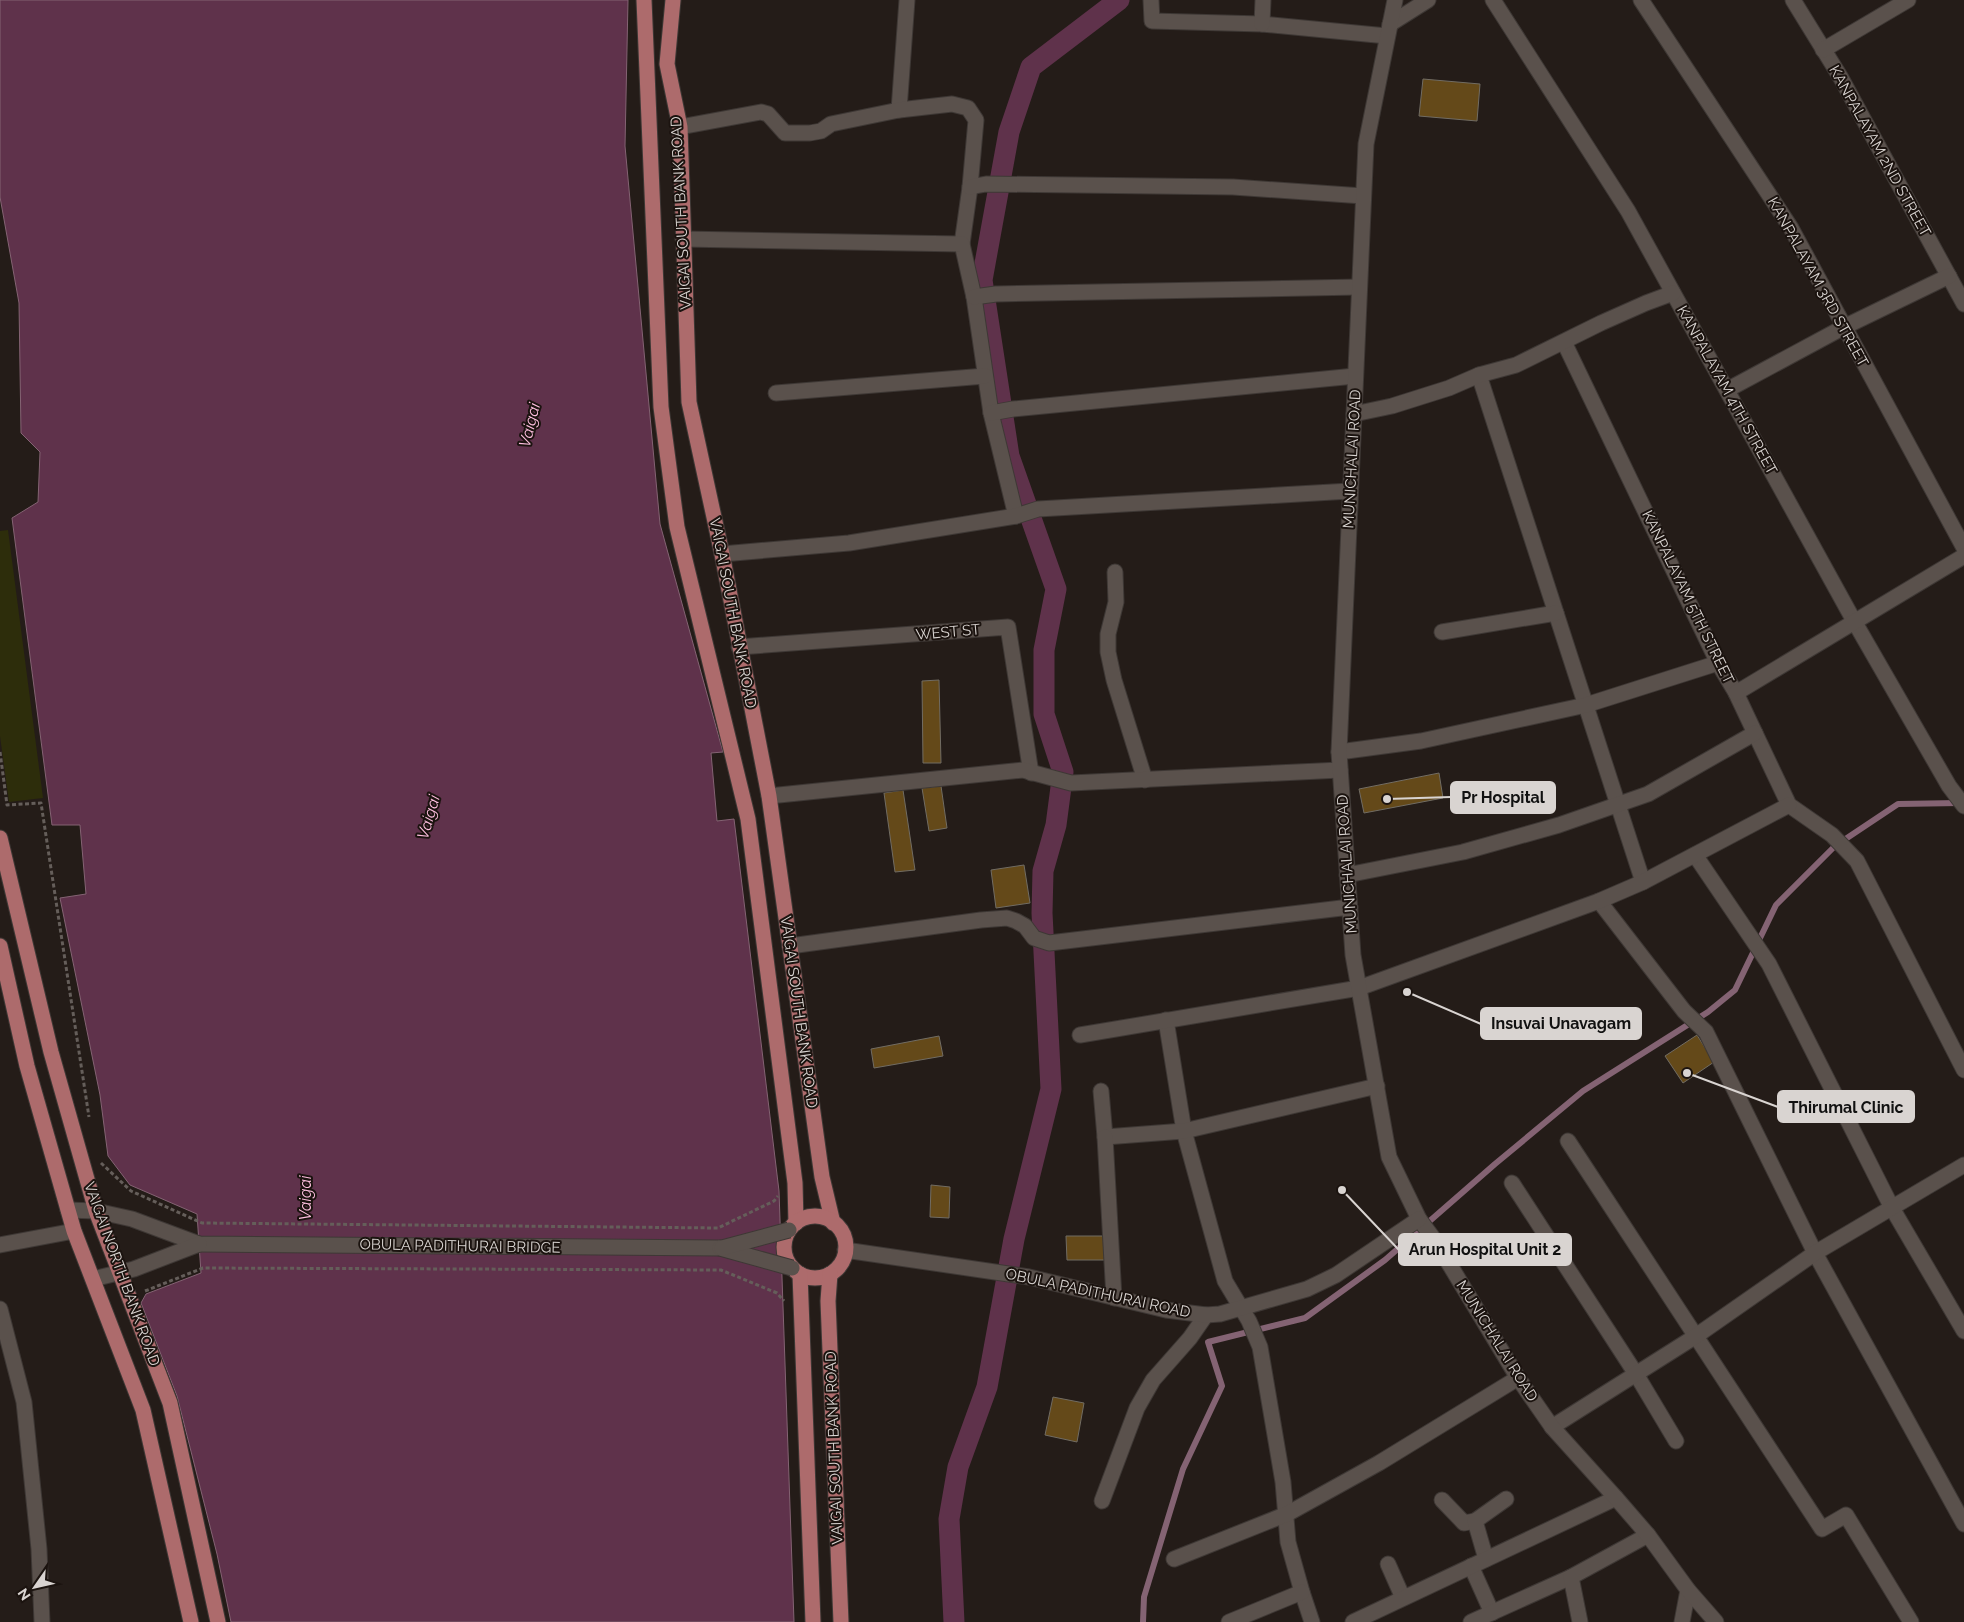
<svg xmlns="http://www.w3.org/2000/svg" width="1964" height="1622" font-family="Raleway,sans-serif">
	<rect width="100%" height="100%" fill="#241c18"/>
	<polygon fill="#2d2d0b" points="8,530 43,798 9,802 0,736 0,531"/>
	<polygon fill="#5f324b" stroke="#846373" points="0,0 628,0 625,146 660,524 723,752 711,753 717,821 734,819 779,1191 794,1622 231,1622 217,1554 177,1396 141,1303 146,1294 201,1273 197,1214 130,1185 108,1156 100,1095 60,898 86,894 80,825 52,825 12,518 38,502 40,452 21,433 19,303 0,197"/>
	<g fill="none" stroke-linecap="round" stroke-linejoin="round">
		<polyline stroke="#846373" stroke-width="6" points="1143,1622 1144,1597 1183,1469 1222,1386 1208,1342 1305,1318 1385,1260 1495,1164 1583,1091 1708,1012 1735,990 1776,905 1835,846 1898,804 1960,803"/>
		<polyline stroke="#5f324b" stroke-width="21" points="954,1622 949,1519 958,1467 987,1387 1014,1239 1051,1089 1042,913 1043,871 1056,825 1063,772 1044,714 1044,650 1056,589 1009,456 982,280 1009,132 1031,67 1119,0"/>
	</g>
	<g fill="#644919" stroke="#716c63">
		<polygon points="1423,79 1480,84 1477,121 1419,116"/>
		<polygon points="939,680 941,763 923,763 922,681"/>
		<polygon points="1439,773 1443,798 1364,813 1359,789"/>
		<polygon points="941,786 947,828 929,831 922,788"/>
		<polygon points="903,790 915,870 895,872 884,793"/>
		<polygon points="1024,865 1030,903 996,908 991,870"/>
		<polygon points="1697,1035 1714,1062 1683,1083 1665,1056"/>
		<polygon points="939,1036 943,1056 874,1068 871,1049"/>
		<polygon points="931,1185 950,1187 949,1218 930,1217"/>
		<polygon points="1066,1236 1113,1236 1113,1260 1067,1260"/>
		<polygon points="1053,1397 1084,1403 1077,1442 1045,1435"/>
	</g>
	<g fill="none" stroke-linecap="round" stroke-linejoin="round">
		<defs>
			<g id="street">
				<polyline points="1151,0 1152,21 1262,24 1387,36"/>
				<polyline points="1493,0 1628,211 1854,621 1949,786 1964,806"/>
				<polyline points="1641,0 1791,228 1964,548"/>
				<polyline points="1793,0 1841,78 1964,304"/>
				<polyline points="1262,24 1263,0"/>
				<polyline points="1390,24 1428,0"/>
				<polyline points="1823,50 1908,0"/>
				<polyline points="899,110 907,0"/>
				<polyline points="680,127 761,112 768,114 785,133 810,133 821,131 831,124 899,110 952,104 968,108 976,120 970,187 962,244"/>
				<polyline points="970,187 986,184 1233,187 1363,196"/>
				<polyline points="683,239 962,244 974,297 991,413 1016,516"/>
				<polyline points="974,297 996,294 1359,287"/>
				<polyline points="1564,342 1718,663 1736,693 1789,805 1832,835 1857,861 1964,1070"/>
				<polyline points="1479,375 1643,882"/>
				<polyline points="1727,390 1844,327 1949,276"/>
				<polyline points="776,393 985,376"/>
				<polyline points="991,413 1013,409 1355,376"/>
				<polyline points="1354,414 1392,406 1449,388 1479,375 1516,365 1601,323 1646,303 1673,293"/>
				<polyline points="722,554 849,543 1016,516 1038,509 1350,491"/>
				<polyline points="1115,572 1116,602 1108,634 1108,652 1114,680 1145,780"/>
				<polyline points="1442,632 1556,613"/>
				<polyline points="739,647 1008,627 1031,773"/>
				<polyline points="1736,693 1964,556"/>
				<polyline points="1339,752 1421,741 1586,705 1718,663"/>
				<polyline points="769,796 1023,770 1071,783 1340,770"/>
				<polyline points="1695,855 1769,964 1892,1208 1964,1331"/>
				<polyline points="1347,875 1463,852 1559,825 1648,794 1755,733"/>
				<polyline points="1599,901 1684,1011 1706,1032 1815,1253 1964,1524"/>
				<polyline points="790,946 981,920 1007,918 1016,921 1025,926 1034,938 1049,943 1350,907"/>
				<polyline points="1166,1020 1184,1131 1225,1281 1249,1321 1260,1347 1283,1482 1288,1542 1302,1592 1312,1622"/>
				<polyline points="1080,1035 1359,988 1599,901 1643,882 1789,805"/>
				<polyline points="1101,1091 1105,1137 1184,1131 1377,1086"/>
				<polyline points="1105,1137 1114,1298"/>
				<polyline points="1568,1141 1822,1529 1846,1515 1911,1622"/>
				<polyline points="1512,1183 1636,1374 1676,1441"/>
				<polyline points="0,1245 74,1231"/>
				<polyline points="0,1309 24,1402 39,1549 42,1622"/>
				<polyline points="1552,1427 1696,1336 1815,1253 1964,1165"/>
				<polyline points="1442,1500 1464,1523 1475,1521"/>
				<polyline points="1102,1501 1137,1408 1153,1380 1190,1338 1206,1315"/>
				<polyline points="1174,1559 1287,1514 1379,1463 1518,1378"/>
				<polyline points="1486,1559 1475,1521 1506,1499"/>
				<polyline points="1388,1564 1403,1598"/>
				<polyline points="1471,1566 1492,1613"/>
				<polyline points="1229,1622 1302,1592"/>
				<polyline points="1353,1622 1616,1498"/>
				<polyline points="1471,1622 1571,1577"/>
				<polyline points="1580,1622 1571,1577 1648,1535"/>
				<polyline points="1682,1622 1688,1590"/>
			</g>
			<g id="secondary">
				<polyline points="1395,0 1366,144 1339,752 1353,955 1389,1157 1419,1219 1436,1242 1518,1378 1552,1427 1616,1498 1648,1535 1688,1590 1716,1622"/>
				<polyline points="68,1210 96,1211 132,1219 199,1244 720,1248"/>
				<polyline points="845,1250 1029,1277 1166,1310 1206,1315 1220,1314 1307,1289 1336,1275 1419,1219"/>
				<polyline points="93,1279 134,1269 199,1244"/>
			</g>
			<g id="primary">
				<polyline points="644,0 661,407 677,527 748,819 795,1183 796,1223"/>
				<polyline points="673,0 667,64 680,127 689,402 722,554 769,796 822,1177 833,1223"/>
				<polyline points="0,838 51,1052 96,1211 170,1403 218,1622"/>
				<polyline points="0,946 27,1066 74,1231 143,1410 191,1622"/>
				<circle cx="815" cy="1247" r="31"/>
				<polyline points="800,1274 813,1622"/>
				<polyline points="830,1274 828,1301 841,1622"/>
			</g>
		</defs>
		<use href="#street" stroke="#3e3835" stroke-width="17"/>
		<use href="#secondary" stroke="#3e3835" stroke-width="17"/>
		<use href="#primary" stroke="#3e3835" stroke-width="17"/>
		<g stroke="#655e5a" stroke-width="3" stroke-dasharray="4 2.5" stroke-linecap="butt">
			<polyline points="0,752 7,805 41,803 89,1117"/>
			<polyline points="101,1163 131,1191 202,1223 718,1228 774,1201 778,1196"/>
			<polyline points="145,1291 203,1268 721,1270 777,1293 784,1301"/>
		</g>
		<use href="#street" stroke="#5a514c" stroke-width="15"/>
		<use href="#secondary" stroke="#5a514c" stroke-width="15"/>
		<use href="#primary" stroke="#ad6b6c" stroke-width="15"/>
		<defs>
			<g id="secondary-bridge">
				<polyline points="720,1248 792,1268"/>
				<polyline points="722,1248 789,1230"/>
			</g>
		</defs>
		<use href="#secondary-bridge" stroke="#3e3835" stroke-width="17" stroke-linecap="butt"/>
		<use href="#secondary-bridge" stroke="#5a514c" stroke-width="15"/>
	</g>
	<g text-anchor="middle" stroke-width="4" stroke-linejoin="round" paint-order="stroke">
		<g font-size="15" fill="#d9d4d1" stroke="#1b130f">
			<text transform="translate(1880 151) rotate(61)" y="5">KANPALAYAM 2ND STREET</text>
			<text transform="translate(681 213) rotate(-93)" y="5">VAIGAI SOUTH BANK ROAD</text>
			<text transform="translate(1818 282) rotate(61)" y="5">KANPALAYAM 3RD STREET</text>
			<text transform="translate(1727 390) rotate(61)" y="5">KANPALAYAM 4TH STREET</text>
			<text transform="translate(1352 459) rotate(-87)" y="5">MUNICHALAI ROAD</text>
			<text transform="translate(1688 597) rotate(64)" y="5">KANPALAYAM 5TH STREET</text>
			<text transform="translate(733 613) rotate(79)" y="5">VAIGAI SOUTH BANK ROAD</text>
			<text transform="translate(948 632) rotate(-5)" y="5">WEST ST</text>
			<text transform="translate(1347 864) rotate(-94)" y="5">MUNICHALAI ROAD</text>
			<text transform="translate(799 1012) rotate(82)" y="5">VAIGAI SOUTH BANK ROAD</text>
			<text transform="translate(460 1246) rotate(1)" y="5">OBULA PADITHURAI BRIDGE</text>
			<text transform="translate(122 1274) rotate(70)" y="5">VAIGAI NORTH BANK ROAD</text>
			<text transform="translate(1098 1293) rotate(12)" y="5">OBULA PADITHURAI ROAD</text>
			<text transform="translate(1497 1341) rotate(58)" y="5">MUNICHALAI ROAD</text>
			<text transform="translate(834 1448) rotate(-92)" y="5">VAIGAI SOUTH BANK ROAD</text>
		</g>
		<g font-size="16" font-style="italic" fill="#febfdf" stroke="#1b130f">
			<text transform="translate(529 425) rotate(-76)" y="6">Vaigai</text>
			<text transform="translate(428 817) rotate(-74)" y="6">Vaigai</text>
			<text transform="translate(305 1198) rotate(-90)" y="6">Vaigai</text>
		</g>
	</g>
	<path fill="none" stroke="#d9d4d1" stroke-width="2" d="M1387 799L1451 797M1407 992L1481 1024M1687 1073L1778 1107M1342 1190L1399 1250"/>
	<g fill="#d9d4d1" stroke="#1b130f" stroke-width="2">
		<circle cx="1387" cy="799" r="5"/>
		<circle cx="1407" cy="992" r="5"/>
		<circle cx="1687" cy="1073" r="5"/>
		<circle cx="1342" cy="1190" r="5"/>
	</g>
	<g fill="#d9d4d1" stroke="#d9d4d1" stroke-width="2">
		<rect x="1451" y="782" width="104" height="31" rx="5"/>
		<rect x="1481" y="1008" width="160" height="31" rx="5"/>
		<rect x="1778" y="1091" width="136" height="31" rx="5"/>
		<rect x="1399" y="1234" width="172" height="31" rx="5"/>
	</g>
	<g font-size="16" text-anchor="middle" font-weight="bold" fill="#111">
		<text x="1503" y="803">Pr Hospital</text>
		<text x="1561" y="1029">Insuvai Unavagam</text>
		<text x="1846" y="1113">Thirumal Clinic</text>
		<text x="1485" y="1255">Arun Hospital Unit 2</text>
	</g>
	<g transform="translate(35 1587) rotate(236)" stroke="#1b130f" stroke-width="4" paint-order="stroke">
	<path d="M0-4L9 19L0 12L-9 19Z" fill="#d9d4d1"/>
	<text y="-8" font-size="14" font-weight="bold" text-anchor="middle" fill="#d9d4d1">N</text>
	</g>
</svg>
